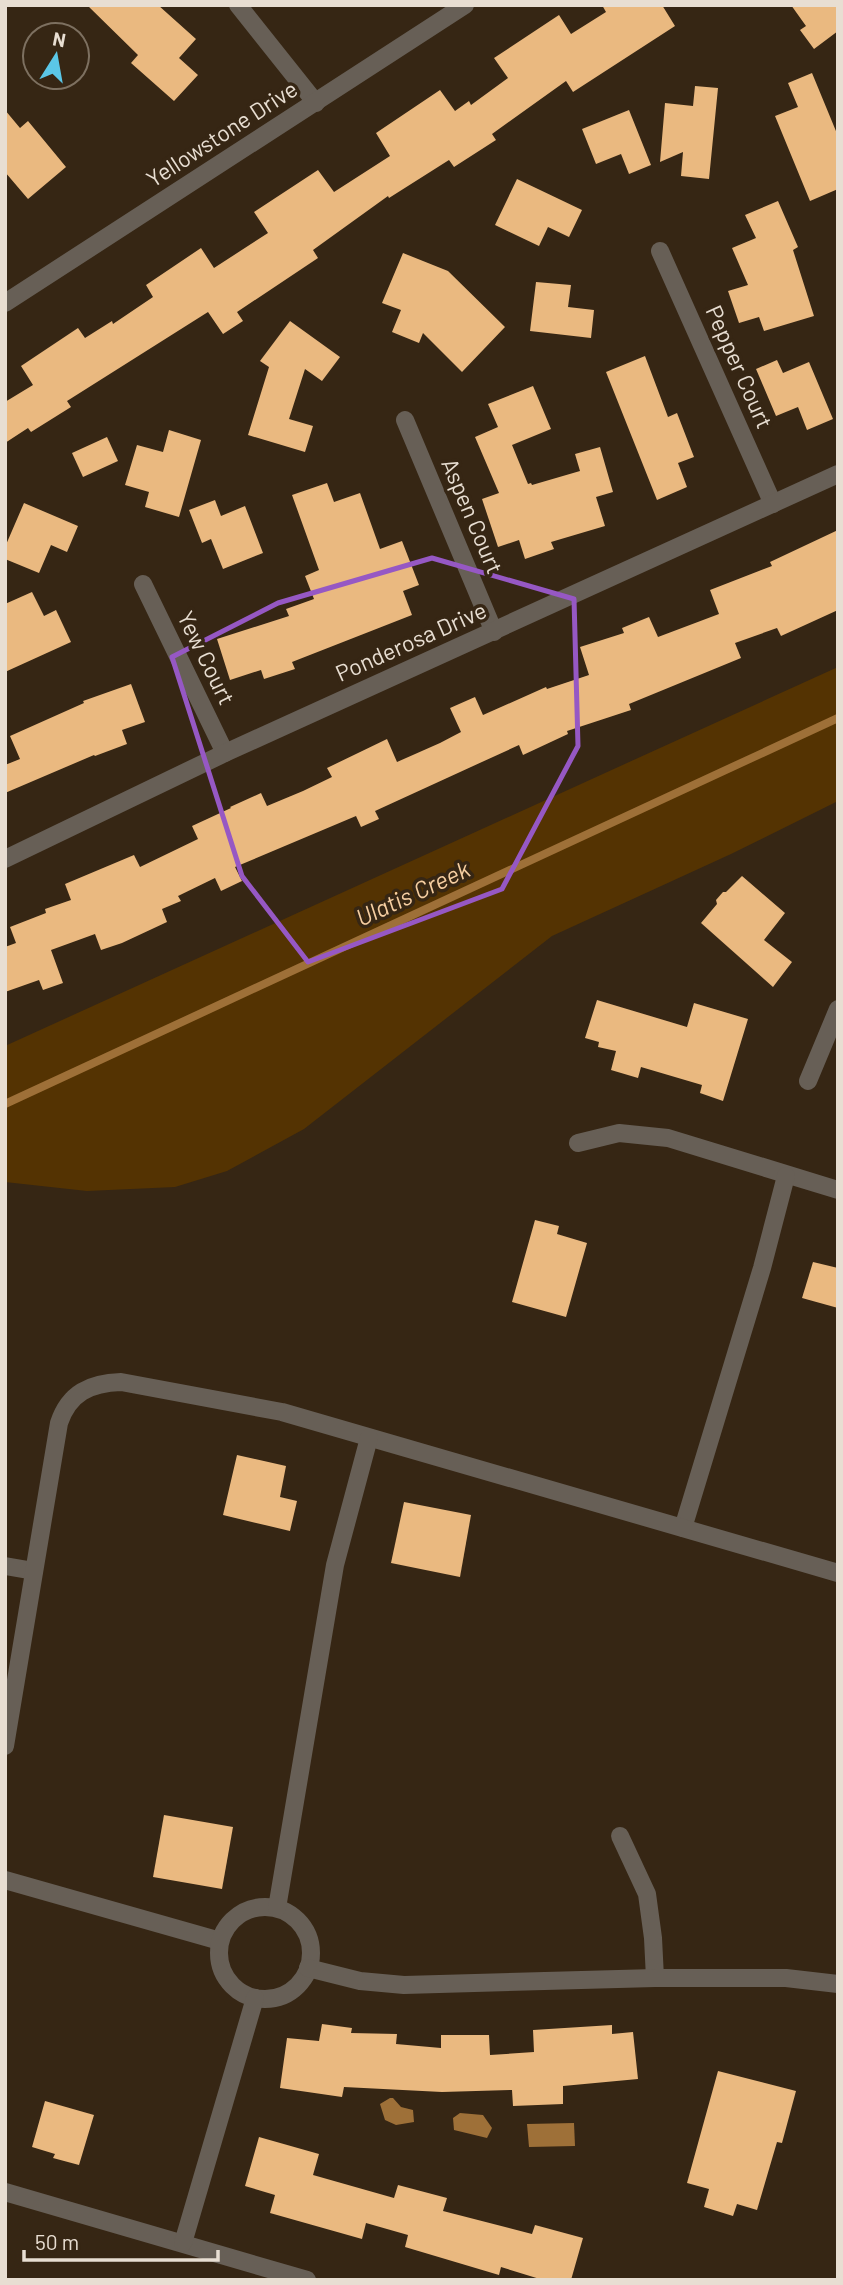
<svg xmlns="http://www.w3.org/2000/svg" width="843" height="2285" font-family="Barlow,sans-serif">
	<rect width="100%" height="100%" fill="#362614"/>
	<polygon fill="#543302" points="838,667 838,801 731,854 552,936 304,1129 227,1171 175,1187 87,1191 5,1182 5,1046"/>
	<g fill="#9e7038">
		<polygon points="390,2098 393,2098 401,2107 413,2110 414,2122 396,2125 385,2120 380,2104"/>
		<polygon points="460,2113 483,2115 492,2128 487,2138 454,2130 453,2118"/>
		<polygon points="574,2123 575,2146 529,2147 527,2124"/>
	</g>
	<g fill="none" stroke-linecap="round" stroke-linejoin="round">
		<polyline stroke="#9e7038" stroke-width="8" points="5,1104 838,718"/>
	</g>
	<g fill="#eab980">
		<polygon points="87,5 158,5 196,39 179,58 198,75 174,101 131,63 138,55"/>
		<polygon points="602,5 662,5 675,26 573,92 566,81 492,134 496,140 454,167 449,160 389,198 388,196 313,250 318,258 237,312 243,321 223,334 208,312 67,401 71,407 31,432 28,428 5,443 5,402 33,385 21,366 78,328 85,338 112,321 113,324 153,297 146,285 201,248 214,268 268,233 254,212 318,170 334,192 390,156 376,133 440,90 455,111 469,101 471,105 508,78 494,58 559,15 571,34 606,12"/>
		<polygon points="791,5 838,5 838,31 814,49 800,30 806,26"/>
		<polygon points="812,73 838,136 838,189 810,201 775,116 798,107 788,83"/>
		<polygon points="695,86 718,88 709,179 681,176 683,152 660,162 665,103 693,106"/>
		<polygon points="5,110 20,128 28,121 66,167 28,199 5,172"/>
		<polygon points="629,110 651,165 629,174 621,154 596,164 582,129"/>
		<polygon points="517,179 582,210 569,237 548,227 539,246 495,225"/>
		<polygon points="778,201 798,247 793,250 814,316 764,331 759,317 739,323 728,291 748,285 732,248 756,238 745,215"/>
		<polygon points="403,253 448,271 505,327 462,372 423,333 419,343 392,332 401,310 382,303"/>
		<polygon points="536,282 571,285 568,307 594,310 591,338 530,331"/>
		<polygon points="290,321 340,357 322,381 305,369 289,419 313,426 305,452 248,435 269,367 260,361"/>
		<polygon points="645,356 668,417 677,413 694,457 678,463 687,487 657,500 606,372"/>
		<polygon points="777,360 783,373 809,362 833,419 807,430 798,407 776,416 756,369"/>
		<polygon points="533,386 551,429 512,445 528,484 531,483 532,485 580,471 575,454 600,447 613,492 596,497 605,526 551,542 554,549 525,559 519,540 498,547 482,499 499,493 475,437 498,427 488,404"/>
		<polygon points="169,430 201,440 179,517 145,507 149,492 125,485 137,445 163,452"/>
		<polygon points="107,437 118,461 83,477 72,453"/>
		<polygon points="327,483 334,502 360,493 380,549 402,541 419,585 403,591 412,615 292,662 295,669 264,679 261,670 230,680 217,639 289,616 286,609 314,599 305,576 319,570 292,495"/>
		<polygon points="215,500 221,516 245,506 263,553 223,569 211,539 202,543 189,510"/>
		<polygon points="24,503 78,526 67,552 51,545 39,573 5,559 5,547"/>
		<polygon points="838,530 838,610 781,636 777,628 735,643 741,658 629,704 631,710 567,731 568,734 523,755 519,745 375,811 379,819 361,827 356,816 235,867 242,881 221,891 215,878 178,896 181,901 162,909 167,922 122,943 101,950 95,934 51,950 63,983 43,990 39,980 5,992 5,947 16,943 10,927 46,913 45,909 71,900 65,884 134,855 140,867 198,839 192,826 231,808 230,807 261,793 267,806 303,791 332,777 327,768 387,739 397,762 440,743 461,732 450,708 475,697 483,715 546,687 547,689 589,675 580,647 624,633 622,628 649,617 658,637 719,614 710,590 772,566 770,562"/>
		<polygon points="32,592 44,616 56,610 71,642 5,672 5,604"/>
		<polygon points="131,684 145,722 122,730 127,744 95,756 94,755 5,793 5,765 20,759 10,736 84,703 83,701"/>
		<polygon points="742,876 785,913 764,940 792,962 773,987 701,923 717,904 716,900 723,892 726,892"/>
		<polygon points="597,1000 687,1027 694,1003 748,1019 723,1101 700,1093 702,1085 641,1067 638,1078 611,1070 616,1051 598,1047 599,1042 585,1038"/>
		<polygon points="535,1220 559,1226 557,1234 587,1243 566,1317 512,1302"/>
		<polygon points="813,1262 838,1268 838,1308 802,1298"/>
		<polygon points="237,1455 286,1466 280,1497 297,1501 290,1531 223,1515"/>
		<polygon points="404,1502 471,1515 460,1577 391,1563"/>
		<polygon points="164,1815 233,1827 222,1889 153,1877"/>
		<polygon points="322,2024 352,2028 351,2033 397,2034 396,2044 441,2048 441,2035 489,2035 490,2055 534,2052 533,2030 612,2025 612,2034 633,2032 638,2079 563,2086 563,2104 513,2106 512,2090 442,2092 344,2087 342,2097 280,2088 287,2038 319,2041"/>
		<polygon points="718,2071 796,2091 782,2143 777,2142 757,2210 737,2204 733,2216 704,2207 709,2189 687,2183"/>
		<polygon points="45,2101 94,2115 79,2165 53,2158 55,2154 32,2147"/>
		<polygon points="259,2137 319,2154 313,2175 394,2198 398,2185 447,2198 443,2211 532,2234 535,2225 583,2238 571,2280 543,2280 501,2267 499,2275 405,2247 408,2235 366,2223 362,2239 270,2213 275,2195 245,2186"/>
	</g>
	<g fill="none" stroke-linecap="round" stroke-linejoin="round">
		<g stroke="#675f56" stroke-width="18">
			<polyline points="238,5 316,103"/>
			<polyline points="660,251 773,504"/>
			<polyline points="5,303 465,5"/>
			<polyline points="405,420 494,632"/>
			<polyline points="143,584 225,753"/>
			<polyline points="5,859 225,753 838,474"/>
			<polyline points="808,1081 838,1009"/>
			<polyline points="578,1143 619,1133 668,1138 838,1190"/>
			<polyline points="683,1528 762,1268 786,1176"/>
			<polyline points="5,1566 34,1571"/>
			<path d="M5,1746L59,1423C69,1393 90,1383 121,1382L282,1412L838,1573"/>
			<polyline points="620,1836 647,1894 653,1938 655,1978"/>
			<polyline points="5,1880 220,1941"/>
			<circle cx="265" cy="1953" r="46"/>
			<polyline points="277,1908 335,1565 369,1438"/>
			<polyline points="308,1968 360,1981 404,1985 655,1978 786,1978 838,1984"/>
			<polyline points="5,2192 307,2280"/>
			<polyline points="183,2243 255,1998"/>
		</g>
	</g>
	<path fill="none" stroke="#9658c4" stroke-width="5" stroke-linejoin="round" d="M432,558L574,599L578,746L502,889L308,962L242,876L172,657L278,603Z"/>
	<g text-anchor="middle" stroke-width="7" stroke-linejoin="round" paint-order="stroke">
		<g font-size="23" fill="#e8ded2" stroke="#362614">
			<text transform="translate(222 134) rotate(-33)" y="8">Yellowstone Drive</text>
			<text transform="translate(739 367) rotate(66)" y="8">Pepper Court</text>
			<text transform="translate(472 516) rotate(67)" y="8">Aspen Court</text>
			<text transform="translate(411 642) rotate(-24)" y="8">Ponderosa Drive</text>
			<text transform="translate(206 658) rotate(64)" y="8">Yew Court</text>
		</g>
		<g font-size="24" font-style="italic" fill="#f6cea1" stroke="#362614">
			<text transform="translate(413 894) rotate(-25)" y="8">Ulatis Creek</text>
		</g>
	</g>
	<rect width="843" height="2285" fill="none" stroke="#e8ded2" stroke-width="14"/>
	<g transform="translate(56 56) rotate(11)"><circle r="33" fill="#362614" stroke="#7d7060" stroke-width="2"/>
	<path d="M0-5L12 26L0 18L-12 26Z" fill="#5bc7e7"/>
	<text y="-10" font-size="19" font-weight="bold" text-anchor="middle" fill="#e8ded2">N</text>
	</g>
	<path d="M24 2250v10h194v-10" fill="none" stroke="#e8ded2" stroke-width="3.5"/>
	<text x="35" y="2250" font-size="21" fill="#e8ded2" stroke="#362614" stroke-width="5" paint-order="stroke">50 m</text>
</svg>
